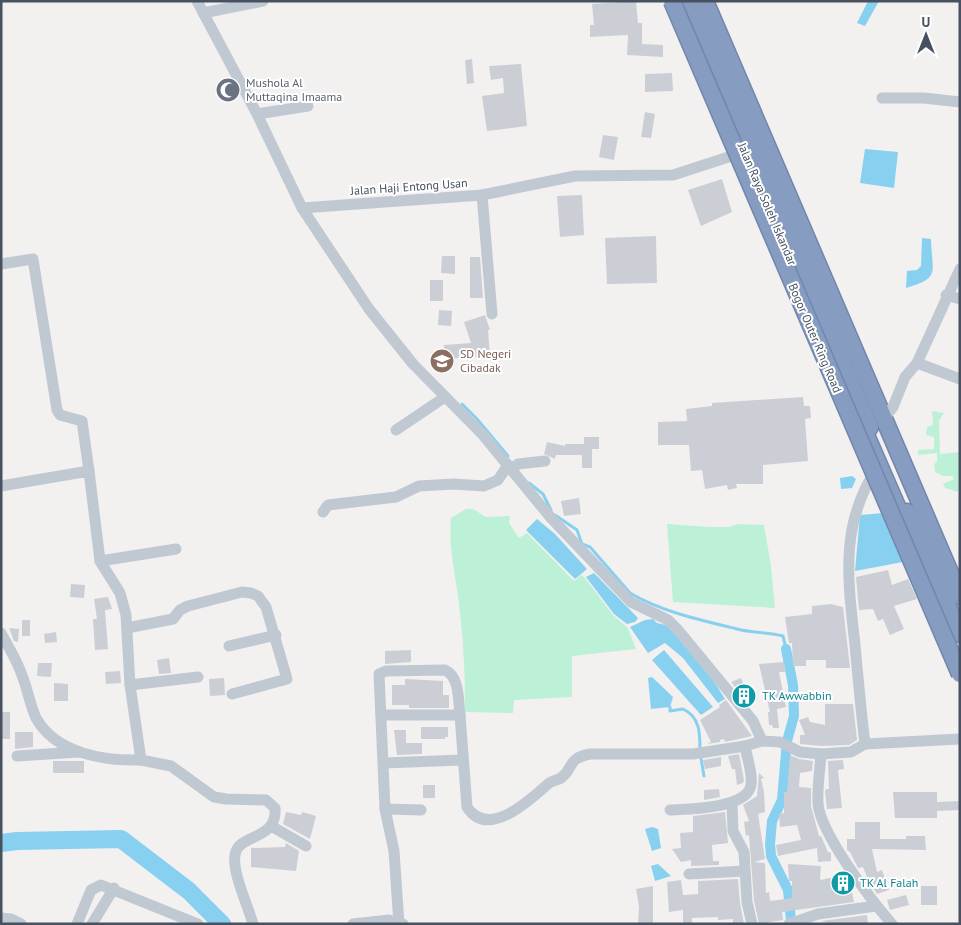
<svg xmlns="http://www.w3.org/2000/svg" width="961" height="925" font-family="'PT Sans',sans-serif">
	<rect width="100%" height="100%" fill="#f3f0f0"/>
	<g fill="#bdf1d7">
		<polygon points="932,411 944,413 939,421 940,454 960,452 958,492 945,488 943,484 954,479 952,476 943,476 935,472 934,464 937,462 937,453 918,455 918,450 934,449 934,437 926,435 927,427 933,425"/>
		<path d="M466,509H473L486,517L510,516L509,523L519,538L527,533L574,581L581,575L585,578L613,615L628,628L636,649L572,656V697L514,700L513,713L465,712C465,679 464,646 460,613C457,581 448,550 451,518Z"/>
		<polygon points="667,524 710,527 729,527 738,524 764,525 771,566 775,608 673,602"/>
	</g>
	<g fill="#88d0f0">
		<polygon points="868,1 879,1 865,26 857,23"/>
		<polygon points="865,149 898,152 894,188 860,183"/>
		<path d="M922,238L931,239C932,273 941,278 906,288L907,271L917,270L921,266Z"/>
		<polygon points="852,476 856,479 852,488 841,489 840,478"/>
		<polygon points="884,513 903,562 855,571 860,515"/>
		<polygon points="537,519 555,534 587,569 575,579 526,530"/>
		<polygon points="594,573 638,618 635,622 627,624 614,614 586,577"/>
		<polygon points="653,619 657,623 666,625 687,647 713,680 725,699 718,703 683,658 665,643 648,653 630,627 645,620"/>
		<polygon points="664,650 713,707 701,715 652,660"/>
		<polygon points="652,677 673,697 670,707 651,709 648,678"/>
		<polygon points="652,827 658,829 661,848 652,851 645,829"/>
		<polygon points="658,864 671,876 655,881 651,866"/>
	</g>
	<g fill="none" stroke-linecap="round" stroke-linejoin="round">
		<g stroke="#88d0f0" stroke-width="3">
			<polyline points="462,404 477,419 508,456"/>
			<polyline points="529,483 543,494 551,510"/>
			<path d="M555,515L577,530L582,544L590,547L630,593C662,612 701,620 737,629C752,633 768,632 783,636L786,649"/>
			<path d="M670,707V711L683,709C700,717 700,733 700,750"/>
			<polyline points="701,758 704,776"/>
		</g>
		<polyline stroke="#88d0f0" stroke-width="10" points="786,649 793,685 794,716 787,741 782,800 772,821 770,844 771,856 788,890 791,920"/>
		<polyline stroke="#88d0f0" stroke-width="18" points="1,843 17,841 121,839 189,891 222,924"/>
	</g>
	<g fill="#ccced6">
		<polygon points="636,1 638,23 642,23 642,44 663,45 663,57 627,55 628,35 590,37 590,25 594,25 592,4"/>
		<polygon points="472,59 474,83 467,84 465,60"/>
		<polygon points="521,64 527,126 487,131 482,96 504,93 503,78 491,80 489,66"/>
		<polygon points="672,73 673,91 645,92 645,74"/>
		<polygon points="229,81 236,96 227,99 221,84"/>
		<polygon points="645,112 655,114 651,138 641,137"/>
		<polygon points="603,135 618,137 614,160 599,157"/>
		<polygon points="722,179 732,212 701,226 688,190"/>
		<polygon points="582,195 584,235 560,237 557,196"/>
		<polygon points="656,236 657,283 607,284 605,238"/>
		<polygon points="442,256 455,256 455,274 441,273"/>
		<polygon points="470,257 480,257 483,298 470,298"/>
		<rect x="430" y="280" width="13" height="21"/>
		<polygon points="439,310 452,311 451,326 438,325"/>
		<polygon points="485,315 490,330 488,330 490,356 445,359 444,345 471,343 464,322"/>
		<polygon points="803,397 804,406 810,406 811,418 805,419 808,461 763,465 763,484 736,484 737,488 728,490 727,485 705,489 702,470 691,471 689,445 658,445 658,422 687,421 686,409 712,406 712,403"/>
		<polygon points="584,437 599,437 599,449 592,449 592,468 582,468 582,455 556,455 555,459 544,454 547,442 565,446 565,444 584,444"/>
		<polygon points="579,498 581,514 564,516 561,501"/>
		<polygon points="888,570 892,585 908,579 917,599 894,606 904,629 890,635 883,619 878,621 873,609 859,610 856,577"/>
		<polygon points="71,584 85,585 84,598 70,597"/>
		<polygon points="108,597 112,609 105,610 108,649 95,650 93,619 97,619 94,599"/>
		<polygon points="831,604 843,607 850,668 826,668 826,660 806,660 806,666 793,666 792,643 789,643 785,617 812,614 812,606"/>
		<rect x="22" y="620" width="8" height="16"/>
		<polygon points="9,628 19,629 18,642 14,641"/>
		<polygon points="56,632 57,642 45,643 44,634"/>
		<polygon points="411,650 411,662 385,664 385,651"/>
		<polygon points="169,658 171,673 159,674 157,660"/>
		<polygon points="784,662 785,672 779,672 786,707 777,709 779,728 773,728 772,725 769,725 768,712 770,712 759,664"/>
		<polygon points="38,663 52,663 51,677 37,676"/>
		<polygon points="120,671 121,683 106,684 105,672"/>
		<polygon points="224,678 225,695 210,696 209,679"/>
		<polygon points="741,678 748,697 744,698 731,682"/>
		<polygon points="405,679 443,681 443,695 449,695 449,708 409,708 409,705 392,705 392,685 405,685"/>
		<polygon points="54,683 68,684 68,701 54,701"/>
		<polygon points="726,700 752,736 725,742 724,739 720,740 720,742 707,744 711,742 700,720 720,707 719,705"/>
		<polygon points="825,704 853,704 857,740 849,745 821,746 800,744 800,735 805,735 799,720 808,717 810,722 825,725"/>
		<rect x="1" y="712" width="9" height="27"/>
		<polygon points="421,727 448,727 448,737 445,737 445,739 421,739"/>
		<polygon points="394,730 406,730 406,743 422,743 422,754 397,755"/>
		<polygon points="15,732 33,732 33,747 15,749"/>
		<polygon points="739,754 744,780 743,783 737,785 735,769 732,769 728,756"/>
		<polygon points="790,755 799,759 813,761 812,771 800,773 799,787 811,788 811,806 819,836 821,836 828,852 831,853 831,861 818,862 817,848 778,856 776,845 801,840 797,825 780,827 779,814 784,813 784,792 787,792"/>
		<polygon points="721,757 721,766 705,769 703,760"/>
		<polygon points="843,760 844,769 838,770 842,808 827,809 825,792 826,789 829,789 828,761"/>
		<rect x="53" y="761" width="31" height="12"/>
		<polygon points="759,773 764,778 761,779 764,792 765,812 758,814 765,859 754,862 765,863 766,893 769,892 770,901 792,898 792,881 789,881 788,864 821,866 820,880 845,875 850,882 854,902 782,912 783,920 759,924 754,901 749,835 746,836 744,822 749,821 743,805 757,796"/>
		<rect x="423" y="785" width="12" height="13"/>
		<polygon points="719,789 720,797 704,800 704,790"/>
		<polygon points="893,792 937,792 937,802 960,801 960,810 937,811 937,818 895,818"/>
		<polygon points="286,812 301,815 302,812 316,816 310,839 283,824"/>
		<polygon points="725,812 728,843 712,845 713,861 719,861 719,865 691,866 691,860 681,862 672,849 681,848 680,833 693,832 693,816"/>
		<polygon points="855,822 880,822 880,839 906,839 906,836 925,836 926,850 872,849 877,872 882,870 889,890 877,894 869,882 863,867 858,868 850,852 847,850 847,839 855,839"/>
		<polygon points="286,843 299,851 296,871 251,867 251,848 285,847"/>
		<polygon points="738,879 740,903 744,924 733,924 733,919 718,920 718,917 692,918 692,924 683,924 683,910 669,912 667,882 681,880 683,895 698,894 698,881"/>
		<polygon points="653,886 653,924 638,924 639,907 636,889"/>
		<rect x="921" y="886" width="16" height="19"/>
		<polygon points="906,895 909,905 890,910 887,900"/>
		<polygon points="867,915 868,924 831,924 821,921"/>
	</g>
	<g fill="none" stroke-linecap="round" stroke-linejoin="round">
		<defs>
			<g id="highway">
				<polyline points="690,1 870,427"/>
				<polyline points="705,1 960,596"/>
				<polyline points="859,419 906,527"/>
				<polyline points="907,512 960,634"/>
			</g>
		</defs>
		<use href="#highway" stroke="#7187ad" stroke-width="19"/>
		<g stroke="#c0c9d2" stroke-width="11">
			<polyline points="197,1 257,114 302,208 369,309 413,364 483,435 551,518 631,602 668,620 678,630 753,721 762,741"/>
			<polyline points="203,13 263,1"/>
			<polyline points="882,98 924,98 960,102"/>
			<polyline points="257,114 308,106"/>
			<polyline points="482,195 492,314"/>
			<polyline points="302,208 482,195 575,176 673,175 744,152"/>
			<polyline points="1,264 33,259 57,410 60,415 82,421 89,471"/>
			<polyline points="946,295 960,299"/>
			<polyline points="917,363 960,379"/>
			<polyline points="884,418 893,407 905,377 917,363 960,269"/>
			<polyline points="396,430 445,397"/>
			<polyline points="511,469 518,464 545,461"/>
			<path d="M1,486L89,471L100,561L120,593L126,615L130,685L141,760L171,766L214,797L226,799L266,800L275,808C278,841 238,833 235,855C232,872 248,906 253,924"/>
			<polyline points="323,512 328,505 396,497 419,486 454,484 484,486 498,480 508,465"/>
			<polyline points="100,561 176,549"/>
			<polyline points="127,628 173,619 180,610 188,606 242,592 251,593 258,596 266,607 287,679 232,694"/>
			<path d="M1,633C9,648 18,662 23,678C28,691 30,705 36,718C56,754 105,761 141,760"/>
			<polyline points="229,646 276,635"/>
			<polyline points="130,685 198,677"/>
			<path d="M381,715H460L467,807C488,840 530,800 548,784C552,780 558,781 562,777C575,767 566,759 590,754H693L745,746L762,741L780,742L800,752L821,754L851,752L865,744L960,739"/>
			<path d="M865,744C861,711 858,678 855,645C848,581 839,525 877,468"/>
			<path d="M821,754C820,770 817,787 818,804C821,834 871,900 892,924"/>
			<polyline points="17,756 79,752"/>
			<polyline points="384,763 462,760"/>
			<polyline points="732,803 733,831 744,852 747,902 752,924"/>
			<polyline points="385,809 421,810"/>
			<path d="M670,810C689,809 747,809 751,785C753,774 747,758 745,746"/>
			<polyline points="271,826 306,846"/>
			<polyline points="689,874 744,871"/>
			<polyline points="1,918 11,919 21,924"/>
			<polyline points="77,924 91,890 101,885 198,924"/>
			<polyline points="92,924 114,888"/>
			<polyline points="353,924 389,920 403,924"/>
			<path d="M399,924L394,851L385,809L379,674L386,671L445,670C460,677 458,700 460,715"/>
			<polyline points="789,924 818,914 876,906"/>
		</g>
		<use href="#highway" stroke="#869cc1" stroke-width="16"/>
		<defs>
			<polyline id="highway-bridge" points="672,1 960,674"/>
		</defs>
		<use href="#highway-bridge" stroke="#7187ad" stroke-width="19" stroke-linecap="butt"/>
		<use href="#highway-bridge" stroke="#869cc1" stroke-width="16"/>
	</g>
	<defs>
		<symbol id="mosque-disc" viewBox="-11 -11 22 22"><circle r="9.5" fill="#6b7280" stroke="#fff"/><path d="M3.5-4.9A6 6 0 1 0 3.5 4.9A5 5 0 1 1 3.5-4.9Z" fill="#fff"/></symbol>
		<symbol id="school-disc" viewBox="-11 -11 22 22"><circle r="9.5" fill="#8d6e63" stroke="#fff"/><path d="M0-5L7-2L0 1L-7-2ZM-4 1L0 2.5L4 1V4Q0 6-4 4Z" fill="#fff"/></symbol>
		<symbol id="building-disc" viewBox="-11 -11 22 22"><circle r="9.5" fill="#0f9aa8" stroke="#fff"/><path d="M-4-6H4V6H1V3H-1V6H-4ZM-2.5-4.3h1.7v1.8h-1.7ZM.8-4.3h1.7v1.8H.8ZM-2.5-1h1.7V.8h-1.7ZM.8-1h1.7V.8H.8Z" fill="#fff"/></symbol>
	</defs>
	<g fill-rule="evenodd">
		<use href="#mosque-disc" x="214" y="76" width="28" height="28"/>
		<use href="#school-disc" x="428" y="347" width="28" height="28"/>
		<use href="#building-disc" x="730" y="682" width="28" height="28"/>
		<use href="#building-disc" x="829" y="869" width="28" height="28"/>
	</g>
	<g text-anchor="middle" stroke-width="4" stroke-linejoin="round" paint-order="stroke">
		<g font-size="12" fill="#5b616d" stroke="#fff" text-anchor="start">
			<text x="246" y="87">Mushola Al<tspan x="246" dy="14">Muttaqina Imaama</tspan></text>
		</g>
		<g font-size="12" fill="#47515f" stroke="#fff">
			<text transform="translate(409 187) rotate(-4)" y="4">Jalan Haji Entong Usan</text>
			<text transform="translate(767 204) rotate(67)" y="4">Jalan Raya Soleh Iskandar</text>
			<text transform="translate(815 338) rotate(67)" y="4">Bogor Outer Ring Road</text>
		</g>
		<g font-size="12" fill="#785e54" stroke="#fff" text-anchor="start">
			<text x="460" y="358">SD Negeri<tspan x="460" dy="14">Cibadak</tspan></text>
		</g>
		<g font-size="12" fill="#0d838f" stroke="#fff" text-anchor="start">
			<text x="762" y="700">TK Awwabbin</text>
			<text x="860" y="887">TK Al Falah</text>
		</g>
	</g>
	<rect width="961" height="925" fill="none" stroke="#47515f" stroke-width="5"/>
	<g transform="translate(926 35)" stroke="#ffffff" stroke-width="4" paint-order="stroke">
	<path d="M0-4L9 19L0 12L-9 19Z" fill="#47515f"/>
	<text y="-8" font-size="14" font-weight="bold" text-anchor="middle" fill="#47515f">U</text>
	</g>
</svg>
